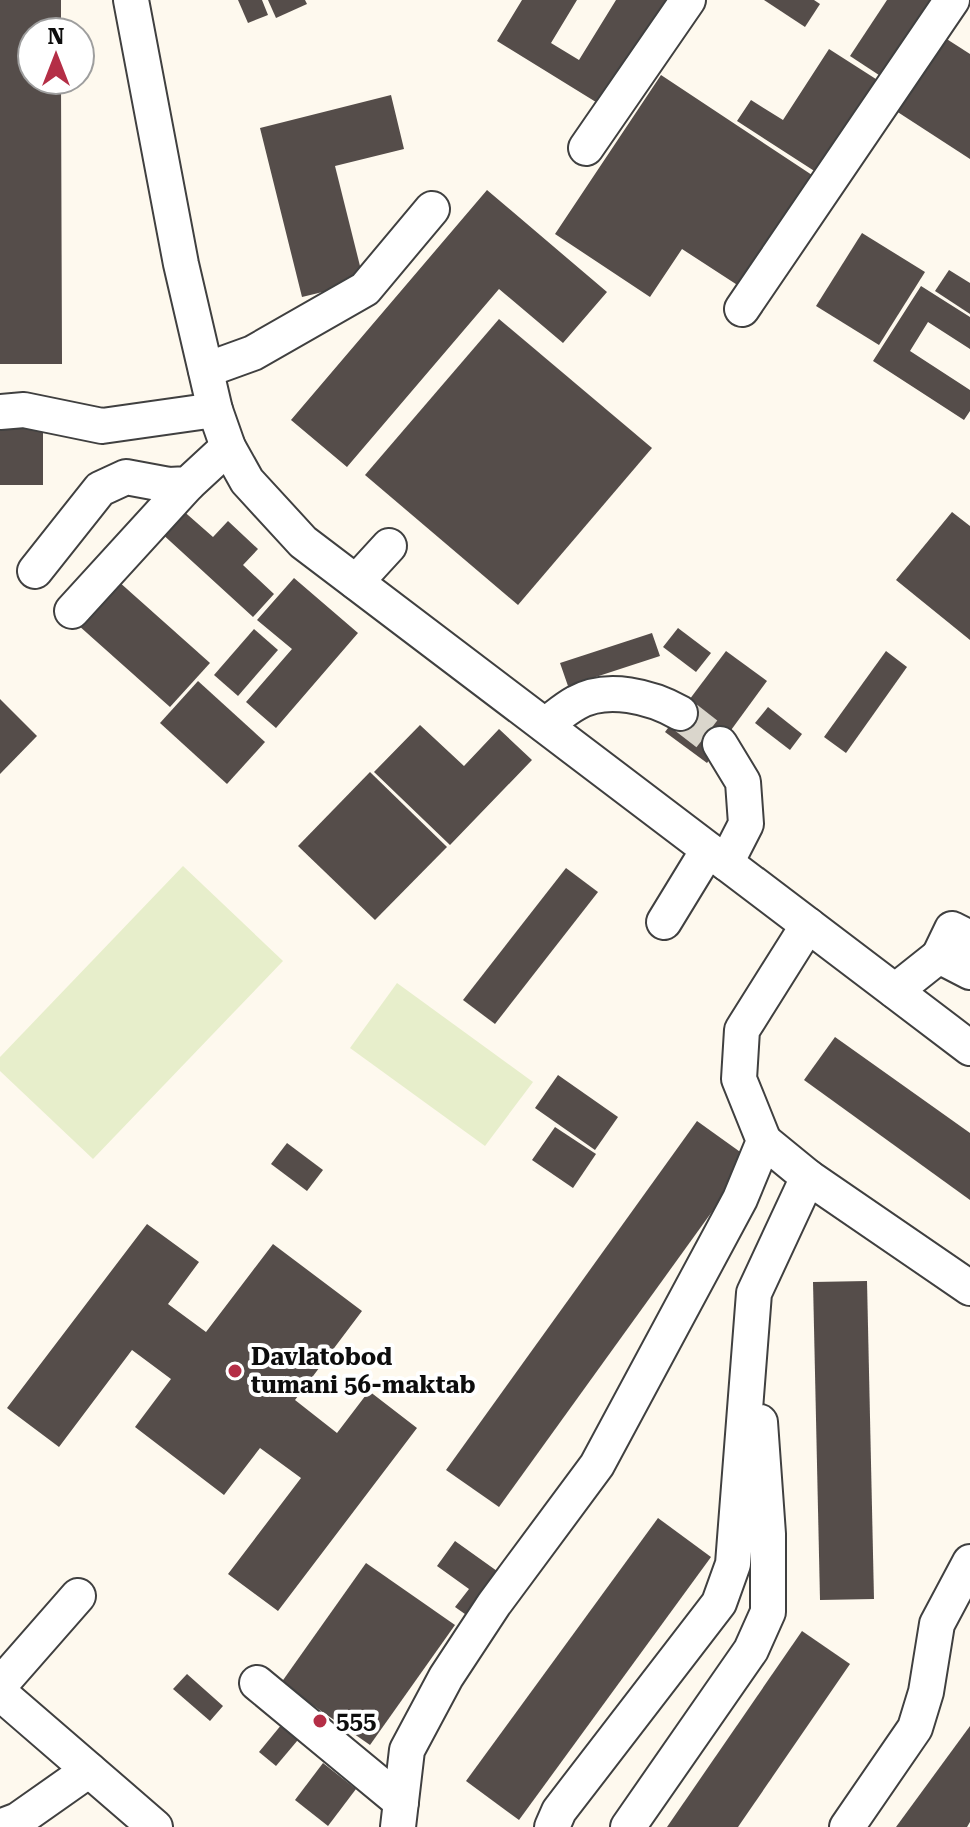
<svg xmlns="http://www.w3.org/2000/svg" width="970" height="1827" font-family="'Roboto Serif',serif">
	<rect width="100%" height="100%" fill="#fef9ee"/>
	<g fill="#e7eecb">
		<polygon points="183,866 283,961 93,1159 0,1071 0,1057"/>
		<polygon points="397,983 533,1082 485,1146 350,1048"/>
	</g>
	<g fill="#554d4a">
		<polygon points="0,0 61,0 61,32 32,32 32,80 61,80 62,364 0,364"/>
		<polygon points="238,0 262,0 268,15 248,23"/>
		<polygon points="268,0 305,0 307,4 276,18"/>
		<polygon points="522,0 577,0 551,43 579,60 616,0 670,0 604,107 497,41"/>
		<polygon points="764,0 814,0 820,4 805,27"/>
		<polygon points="887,0 937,0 885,79 850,56"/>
		<polygon points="942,36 970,54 970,159 893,109"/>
		<polygon points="829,49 879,81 819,174 737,121 751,100 783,120"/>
		<polygon points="661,75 815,177 742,288 682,249 650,297 555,234"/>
		<polygon points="391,95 404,149 335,166 364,282 302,297 260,128"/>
		<polygon points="487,190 607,292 563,343 499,289 347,467 291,420"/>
		<polygon points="862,233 925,272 879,345 816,306"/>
		<polygon points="949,270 970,283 970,314 935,291"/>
		<polygon points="921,286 970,317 970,349 928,322 910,351 970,390 970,411 964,420 873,361"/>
		<polygon points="499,319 652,448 518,605 365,475"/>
		<rect x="0" y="422" width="43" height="63"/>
		<polygon points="180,508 213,537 228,521 258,549 243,565 274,594 253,617 159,531"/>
		<polygon points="952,512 970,526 970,640 896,580"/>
		<polygon points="294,578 358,633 276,728 246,702 292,649 257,620"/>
		<polygon points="118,581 210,663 170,707 78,625"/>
		<polygon points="678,628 711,653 696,672 663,647"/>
		<polygon points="254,629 278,650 238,696 214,675"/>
		<polygon points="652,633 660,656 568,686 560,663"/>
		<polygon points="726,651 767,681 707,763 665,732"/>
		<polygon points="886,651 907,667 846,753 824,737"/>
		<polygon points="198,681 265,742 227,784 160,723"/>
		<polygon points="0,699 37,736 0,774"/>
		<polygon points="768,707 802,734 790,750 755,723"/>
		<polygon points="420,725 464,766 499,729 532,760 450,845 374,772"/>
		<polygon points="370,772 447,847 375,920 298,846"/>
		<polygon points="566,868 598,892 495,1024 463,1000"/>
		<polygon points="835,1037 970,1133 970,1200 804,1080"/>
		<polygon points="558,1075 618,1117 595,1150 535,1108"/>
		<polygon points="697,1121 750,1159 499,1507 446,1470"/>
		<polygon points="555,1127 596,1154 573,1188 532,1160"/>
		<polygon points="287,1143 323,1170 307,1191 271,1164"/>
		<polygon points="147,1224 199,1262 168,1304 206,1332 273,1244 362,1311 295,1400 337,1433 369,1391 417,1428 278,1611 228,1574 301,1478 260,1448 224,1495 135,1427 171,1379 132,1350 59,1447 7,1408"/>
		<polygon points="867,1281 874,1599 820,1600 813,1282"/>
		<polygon points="658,1518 711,1557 519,1820 466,1781"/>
		<polygon points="455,1541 504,1576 472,1619 455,1607 469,1589 437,1566"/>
		<polygon points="366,1563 455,1625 370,1745 281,1683"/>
		<polygon points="802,1631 850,1664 738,1827 667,1827"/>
		<polygon points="187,1674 223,1706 210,1721 173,1689"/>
		<polygon points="291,1713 308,1728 276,1766 259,1752"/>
		<polygon points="970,1726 970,1822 967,1827 896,1827"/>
		<polygon points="323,1763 356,1789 328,1826 295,1800"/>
	</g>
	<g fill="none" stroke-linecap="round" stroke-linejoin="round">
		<polyline stroke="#dad6cc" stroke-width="34" stroke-dasharray="34 17" stroke-linecap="butt" points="680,713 720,744"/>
		<defs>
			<g id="minor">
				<polyline points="131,0 181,264 215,410 228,447 247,481 303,542 970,1048"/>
				<polyline points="586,148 688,0"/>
				<polyline points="742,309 952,0"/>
				<polyline points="206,370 253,353 365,289 432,209"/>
				<polyline points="0,412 24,410 102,426 215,410"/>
				<polyline points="35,571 100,489 126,477 169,485 188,484 228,447"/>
				<polyline points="356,582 389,546"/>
				<polyline points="72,611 188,484"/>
				<path d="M545,725C555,718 565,709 576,703C607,685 652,697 680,713"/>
				<polyline points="720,744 743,782 746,824 726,863"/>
				<polyline points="664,922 708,850"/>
				<polyline points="939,956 952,929 970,938"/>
				<polyline points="895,991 939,956 970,972"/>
				<polyline points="808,1177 970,1288"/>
				<polyline points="257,1683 401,1802"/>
				<polyline points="0,1685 78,1596"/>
				<polyline points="0,1693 155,1827"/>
				<polyline points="0,1827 18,1820 89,1770"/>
				<polyline points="398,1827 407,1750 446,1677 494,1604 597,1465 740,1199 764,1141 739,1079 742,1030 808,925"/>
				<polyline points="552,1827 559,1811 719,1603 733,1564 754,1293 808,1177 764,1141"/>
				<polyline points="628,1827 751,1650 768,1612 768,1534 760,1422"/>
				<polyline points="847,1827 915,1728 926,1692 937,1624 970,1562"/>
			</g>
		</defs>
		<use href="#minor" stroke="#404040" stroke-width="38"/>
		<use href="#minor" stroke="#fff" stroke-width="34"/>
	</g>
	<g fill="#b42e46" stroke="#fff" stroke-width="3">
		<circle cx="235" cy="1371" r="8"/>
		<circle cx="320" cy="1721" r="8"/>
	</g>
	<g text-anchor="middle" stroke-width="8" stroke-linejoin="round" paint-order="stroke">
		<g font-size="24" font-weight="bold" fill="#0d0d0d" stroke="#fff" text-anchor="start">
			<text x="251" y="1365">Davlatobod<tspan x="251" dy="28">tumani 56-maktab</tspan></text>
			<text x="336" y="1729">555</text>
		</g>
	</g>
	<g transform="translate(56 56)"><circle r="38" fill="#ffffff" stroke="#9e9e9e" stroke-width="2"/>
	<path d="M0-6L14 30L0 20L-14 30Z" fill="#b42e46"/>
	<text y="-12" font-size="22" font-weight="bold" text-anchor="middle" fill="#0d0d0d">N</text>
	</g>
</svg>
